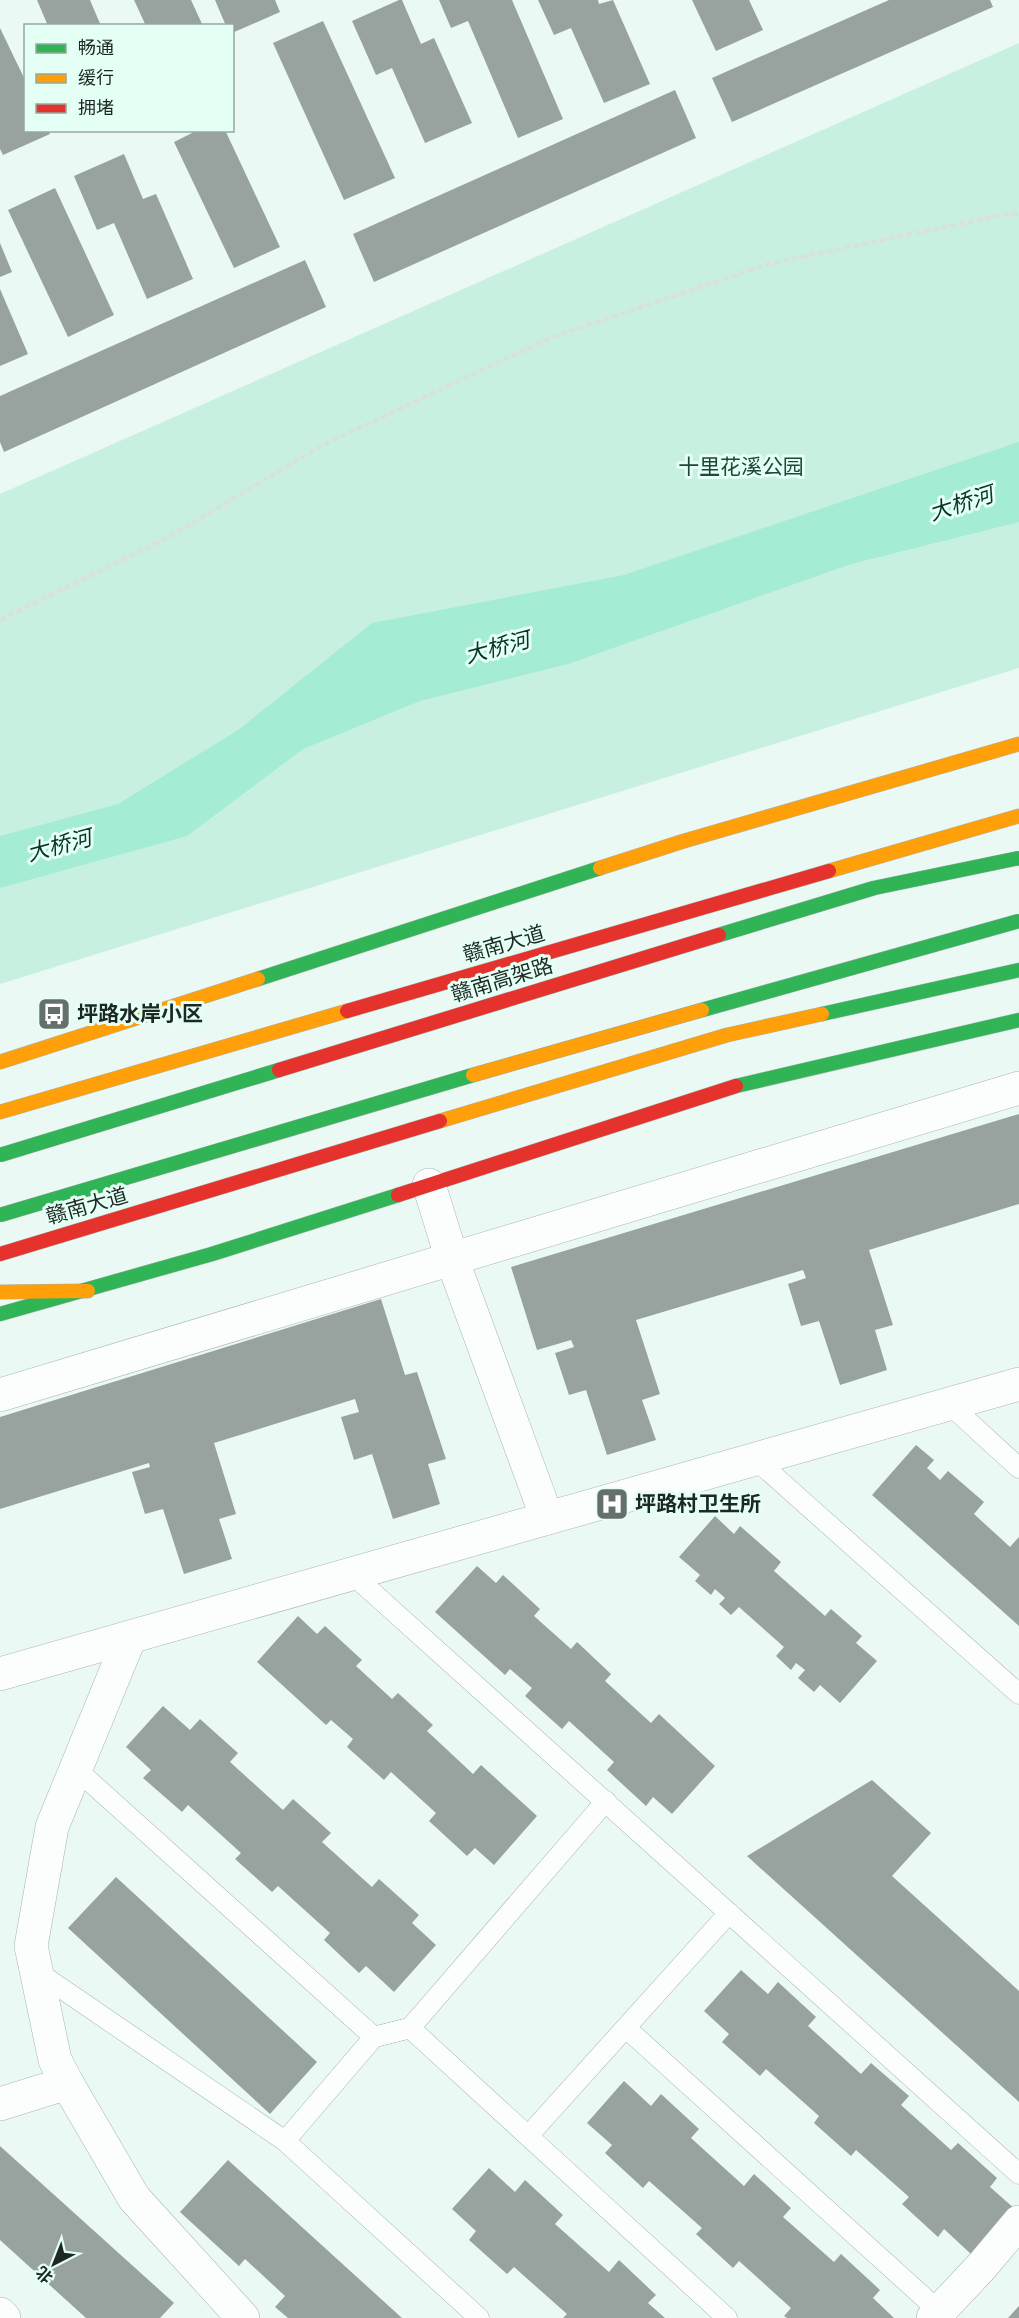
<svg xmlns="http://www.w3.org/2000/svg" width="1019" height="2318" font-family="'Archivo Narrow','Noto Sans SC',sans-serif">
	<rect width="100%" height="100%" fill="#eaf9f3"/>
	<polygon fill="#c8f0e1" points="1019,43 1019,668 0,984 0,494"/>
	<polygon fill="#a4ecd3" points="1019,442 1019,522 851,564 568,664 420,701 303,749 187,836 0,888 0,836 118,804 238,730 372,623 624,575"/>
	<g fill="#98a39f">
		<polygon points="37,0 90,0 101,26 48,26"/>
		<polygon points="134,0 191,0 203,26 146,26"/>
		<polygon points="215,0 275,0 280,12 232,33 232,26 226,26"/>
		<polygon points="399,0 402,0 421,44 434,38 472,123 425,143 392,68 376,75 352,21"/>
		<polygon points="439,0 512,0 563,119 518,138 468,21 451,28"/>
		<polygon points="538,0 598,0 599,4 613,0 650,84 604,103 571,28 554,35"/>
		<polygon points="692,0 749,0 763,30 716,51"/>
		<polygon points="889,0 990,0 993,7 732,122 712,78"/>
		<polygon points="323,21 395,178 344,200 273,43"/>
		<polygon points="0,28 26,82 26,130 48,130 50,134 3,155 0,149"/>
		<polygon points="675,90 696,138 374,282 353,234"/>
		<polygon points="198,130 225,130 280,247 234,268 174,142"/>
		<polygon points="124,154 143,199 156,194 193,279 147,299 114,223 97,230 74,176"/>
		<polygon points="55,188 114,315 68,337 8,210"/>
		<polygon points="0,243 12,272 0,277"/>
		<polygon points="305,260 326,307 4,452 0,442 0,396"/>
		<polygon points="0,289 28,354 0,366"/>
		<polygon points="1019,1114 1019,1204 869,1250 893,1325 875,1330 887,1370 840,1385 819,1321 801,1326 788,1284 806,1278 803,1270 636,1320 660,1394 642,1400 656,1440 607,1455 586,1390 569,1395 555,1353 574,1347 571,1340 537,1350 511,1267"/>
		<polygon points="381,1299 405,1375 417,1372 446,1459 428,1464 440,1504 393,1519 372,1454 354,1460 341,1417 359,1412 355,1399 214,1443 236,1514 219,1519 232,1559 184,1574 163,1509 145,1514 132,1472 150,1467 149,1463 0,1509 0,1417"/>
		<polygon points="916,1445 934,1460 927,1468 940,1480 948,1471 984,1502 974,1514 1010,1547 1019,1537 1019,1626 872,1495"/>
		<polygon points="715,1516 734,1534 740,1526 781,1562 774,1571 825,1616 831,1609 862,1636 856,1643 877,1661 840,1703 820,1685 814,1692 798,1678 805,1670 796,1663 791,1670 776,1656 784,1647 739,1607 731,1615 719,1604 725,1598 715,1589 711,1595 695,1581 700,1575 679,1557"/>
		<polygon points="477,1566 496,1583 503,1575 540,1609 534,1616 571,1649 577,1642 611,1674 605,1681 651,1723 659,1714 715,1766 672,1814 653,1797 646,1806 607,1770 614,1762 569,1721 562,1729 525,1696 532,1688 510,1669 505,1675 435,1612"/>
		<polygon points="298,1616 317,1634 325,1626 362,1660 356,1666 392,1699 398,1693 433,1725 427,1731 473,1774 481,1765 537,1816 494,1865 475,1848 467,1856 429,1821 436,1813 391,1772 384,1780 347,1747 353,1739 331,1720 326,1725 257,1662"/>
		<polygon points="163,1706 190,1730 200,1719 238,1753 230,1762 283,1810 293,1799 331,1833 322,1842 372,1887 379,1879 419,1915 412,1923 436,1945 394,1992 366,1966 359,1973 324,1940 330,1933 278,1886 272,1892 235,1859 241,1853 188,1805 182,1812 143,1778 151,1770 126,1747"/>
		<polygon points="872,1780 931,1833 892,1876 1019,1991 1019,2102 747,1856"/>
		<polygon points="116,1877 317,2062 270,2114 68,1928"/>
		<polygon points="741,1970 768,1994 778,1982 816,2017 808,2026 861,2074 871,2063 909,2096 901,2105 951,2150 958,2143 997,2178 990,2187 1015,2209 972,2255 944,2229 938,2237 902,2204 909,2197 856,2150 851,2156 814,2123 819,2116 766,2069 760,2076 722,2042 729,2034 704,2011"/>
		<polygon points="624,2081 651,2106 661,2094 699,2129 691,2138 744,2186 754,2174 791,2208 783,2217 834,2262 841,2254 880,2290 873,2298 894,2318 787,2318 784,2316 791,2308 739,2261 733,2268 696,2234 702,2228 649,2181 643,2188 605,2153 612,2145 587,2123"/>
		<polygon points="0,2146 174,2303 160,2318 86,2318 0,2240"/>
		<polygon points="228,2160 402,2318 288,2318 275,2307 285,2296 245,2259 239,2266 180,2212"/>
		<polygon points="489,2168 515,2192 525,2180 563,2215 555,2224 609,2272 619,2260 656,2295 648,2303 665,2318 563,2318 567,2314 514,2267 507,2274 469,2240 476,2231 452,2209"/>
		<polygon points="1019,2306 1019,2318 1008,2318"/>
	</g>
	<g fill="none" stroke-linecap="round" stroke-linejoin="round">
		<defs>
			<g id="lane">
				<polyline points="949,1404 1019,1468"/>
				<polyline points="755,1459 1019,1694"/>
				<polyline points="352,1574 1019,2174"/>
				<polyline points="76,1769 374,2037 410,2028 727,2318"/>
				<polyline points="36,1971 285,2141 479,2318"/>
				<polyline points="626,2028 939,2311"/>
				<polyline points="528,2136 729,1913"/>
				<polyline points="285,2141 374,2037 410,2028 606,1801"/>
			</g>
			<g id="street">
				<polyline points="429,1185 452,1259 547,1518"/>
				<polyline points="0,1395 1019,1088"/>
				<polyline points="130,1637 52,1827 31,1946 55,2060 67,2083 134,2198 243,2318"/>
				<polyline points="0,1674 1019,1384"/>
				<polyline points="0,2104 67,2083"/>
				<polyline points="0,2314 4,2318"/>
				<polyline points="933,2318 982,2266 1019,2222"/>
			</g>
			<g id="fast">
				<polyline points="258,979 600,868"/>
				<polyline points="822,1014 1019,970"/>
				<polyline points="736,1086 1019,1020"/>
				<polyline points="0,1314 212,1254 398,1195"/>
			</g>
			<g id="slow">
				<polyline points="600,868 684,841 1019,744"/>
				<polyline points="829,871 1019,816"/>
				<polyline points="0,1062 258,979"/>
				<polyline points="0,1112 347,1011"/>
				<polyline points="440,1121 727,1035 822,1014"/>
				<polyline points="0,1292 88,1291"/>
			</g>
			<g id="jam">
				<polyline points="347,1011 829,871"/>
				<polyline points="398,1195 736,1086"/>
				<polyline points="0,1254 440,1121"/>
			</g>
		</defs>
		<use href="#lane" stroke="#a9b4af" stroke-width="21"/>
		<use href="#street" stroke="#a9b4af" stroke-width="34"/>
		<use href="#fast" stroke="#a9b4af" stroke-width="15"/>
		<use href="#slow" stroke="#a9b4af" stroke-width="15"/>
		<use href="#jam" stroke="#a9b4af" stroke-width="15"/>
		<polyline stroke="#dbdfdd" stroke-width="4" stroke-dasharray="6 3" stroke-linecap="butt" points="0,620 169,537 321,446 550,338 768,264 1003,215 1019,214"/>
		<use href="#lane" stroke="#fcfefd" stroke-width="20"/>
		<use href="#street" stroke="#fcfefd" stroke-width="33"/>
		<use href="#fast" stroke="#30b455" stroke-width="14"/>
		<use href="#slow" stroke="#ff9f0a" stroke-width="14"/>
		<use href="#jam" stroke="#e5322d" stroke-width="14"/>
		<defs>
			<g id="fast-bridge">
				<polyline points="719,935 874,888 1019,858"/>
				<polyline points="702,1010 1019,921"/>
				<polyline points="0,1155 279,1070"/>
				<polyline points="0,1215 473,1075"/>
			</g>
			<polyline id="slow-bridge" points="473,1075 702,1010"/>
			<polyline id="jam-bridge" points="279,1070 719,935"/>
		</defs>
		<use href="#fast-bridge" stroke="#91a8a0" stroke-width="15" stroke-linecap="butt"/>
		<use href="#slow-bridge" stroke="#91a8a0" stroke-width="15" stroke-linecap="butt"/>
		<use href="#jam-bridge" stroke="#91a8a0" stroke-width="15" stroke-linecap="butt"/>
		<use href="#fast-bridge" stroke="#30b455" stroke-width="14"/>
		<use href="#slow-bridge" stroke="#ff9f0a" stroke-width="14"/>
		<use href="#jam-bridge" stroke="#e5322d" stroke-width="14"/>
	</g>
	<defs>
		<symbol id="bus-square" viewBox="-11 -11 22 22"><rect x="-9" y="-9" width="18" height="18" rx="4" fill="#65706c" stroke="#e4fff4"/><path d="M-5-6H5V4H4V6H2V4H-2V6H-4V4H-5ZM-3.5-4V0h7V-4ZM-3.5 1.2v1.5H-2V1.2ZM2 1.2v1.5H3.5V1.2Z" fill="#fff"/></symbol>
		<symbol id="hospital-square" viewBox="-11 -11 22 22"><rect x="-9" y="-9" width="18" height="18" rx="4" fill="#65706c" stroke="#e4fff4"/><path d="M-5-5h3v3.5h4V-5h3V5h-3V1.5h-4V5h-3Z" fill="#fff"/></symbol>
	</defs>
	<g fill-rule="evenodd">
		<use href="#bus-square" x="35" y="995" width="38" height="38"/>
		<use href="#hospital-square" x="593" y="1485" width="38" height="38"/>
	</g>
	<g text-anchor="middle" stroke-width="6" stroke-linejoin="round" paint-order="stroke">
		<g font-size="21" fill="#1d473a" stroke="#e4fff4">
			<text x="741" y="474">十里花溪公园</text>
		</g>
		<g font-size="21" fill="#1d2723" stroke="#e4fff4">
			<text transform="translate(504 944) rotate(-16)" y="7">赣南大道</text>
			<text transform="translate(502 980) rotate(-17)" y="7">赣南高架路</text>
			<text transform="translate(87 1206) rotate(-16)" y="7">赣南大道</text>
		</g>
		<g font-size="21" font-weight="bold" fill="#1d2723" stroke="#e4fff4" text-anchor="start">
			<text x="77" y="1021">坪路水岸小区</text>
			<text x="635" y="1511">坪路村卫生所</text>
		</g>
		<g font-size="22" font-style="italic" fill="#073427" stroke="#e4fff4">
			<text transform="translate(961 503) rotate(-18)" y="8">大桥河</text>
			<text transform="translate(497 647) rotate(-15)" y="8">大桥河</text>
			<text transform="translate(59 845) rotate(-15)" y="8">大桥河</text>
		</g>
	</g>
	<rect x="24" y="24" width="210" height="108" fill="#e4fff4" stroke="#94a9a0" stroke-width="1.5"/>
	<rect x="36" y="44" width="30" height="9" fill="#30b455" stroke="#94a9a0" stroke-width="1.5"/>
	<text x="78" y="54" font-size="18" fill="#1d2723">畅通</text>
	<rect x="36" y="74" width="30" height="9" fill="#ff9f0a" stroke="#94a9a0" stroke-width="1.5"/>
	<text x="78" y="84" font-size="18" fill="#1d2723">缓行</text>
	<rect x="36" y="104" width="30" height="9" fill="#e5322d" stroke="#94a9a0" stroke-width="1.5"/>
	<text x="78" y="114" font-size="18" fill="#1d2723">拥堵</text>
	<g transform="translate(54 2264) rotate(222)" stroke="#e4fff4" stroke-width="4.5" paint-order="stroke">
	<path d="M0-4.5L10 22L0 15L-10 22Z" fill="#1d2723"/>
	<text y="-9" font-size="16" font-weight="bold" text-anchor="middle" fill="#1d2723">北</text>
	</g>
</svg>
